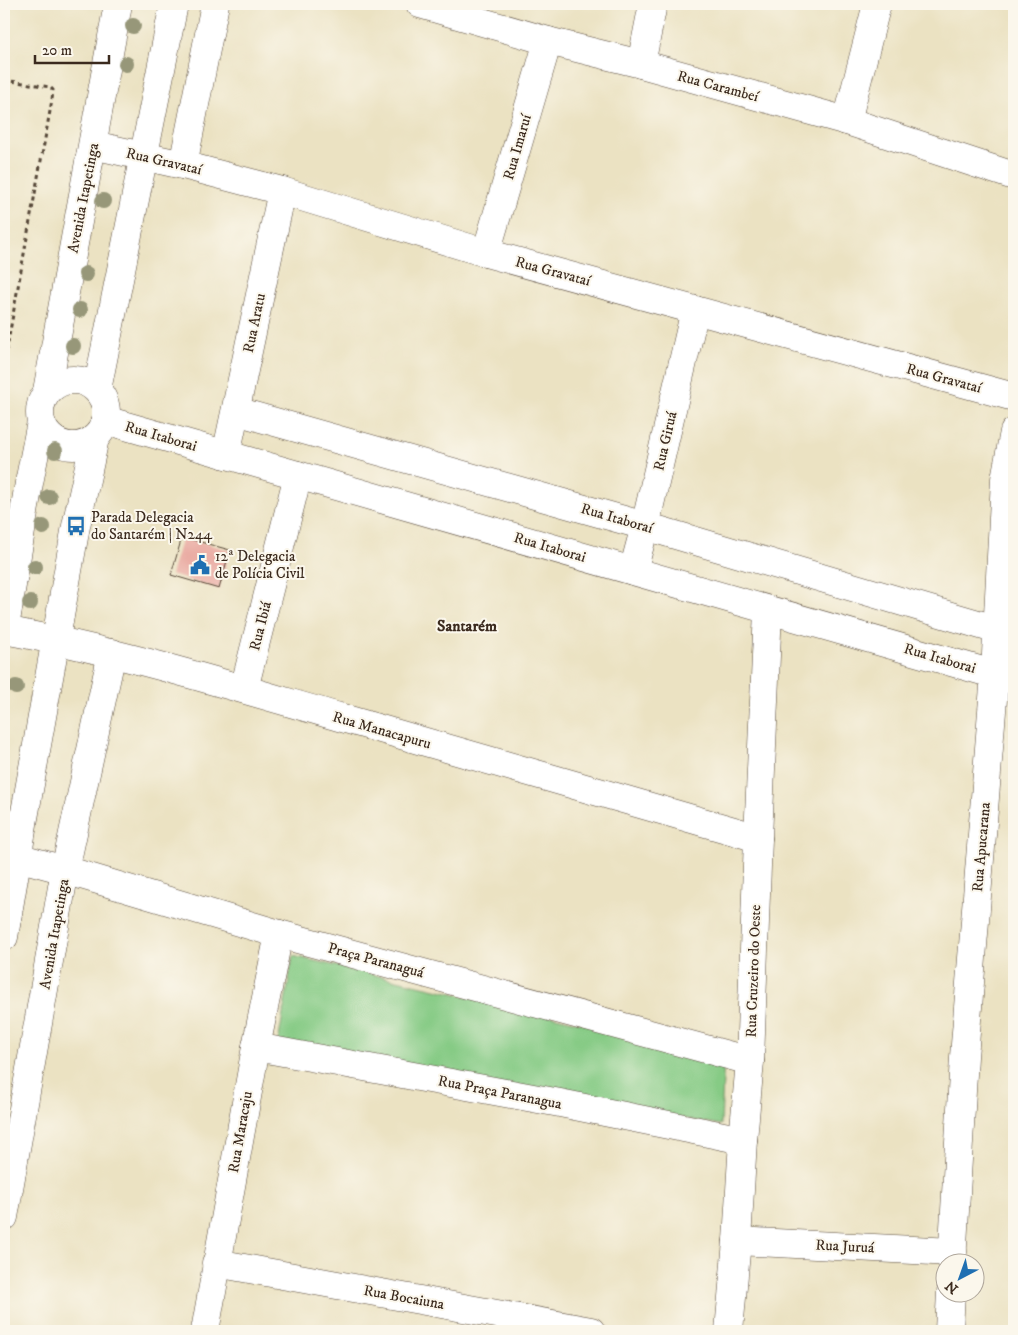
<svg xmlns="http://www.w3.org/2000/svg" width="1018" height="1335" font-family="'IM FELL DW Pica',serif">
	<rect width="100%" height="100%" fill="#fbf7ec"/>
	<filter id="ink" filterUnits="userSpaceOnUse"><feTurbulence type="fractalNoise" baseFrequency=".02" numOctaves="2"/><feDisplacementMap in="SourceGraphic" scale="10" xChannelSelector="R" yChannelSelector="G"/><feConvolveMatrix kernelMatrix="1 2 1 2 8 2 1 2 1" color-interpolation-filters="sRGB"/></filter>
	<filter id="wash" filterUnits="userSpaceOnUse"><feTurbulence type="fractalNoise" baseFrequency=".0096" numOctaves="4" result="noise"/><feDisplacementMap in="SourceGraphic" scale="20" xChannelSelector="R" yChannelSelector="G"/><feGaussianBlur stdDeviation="1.12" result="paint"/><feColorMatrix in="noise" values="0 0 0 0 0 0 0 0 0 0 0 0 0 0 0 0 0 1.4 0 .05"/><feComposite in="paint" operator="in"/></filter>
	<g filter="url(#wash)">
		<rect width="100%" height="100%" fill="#ebe2c2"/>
		<polygon fill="#86cb85" stroke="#607a52" points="293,956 724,1056 721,1125 277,1049"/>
		<g id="blocks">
			<polygon fill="#e9a9a0" points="182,537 230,550 219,589 171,575"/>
		</g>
	</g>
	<g filter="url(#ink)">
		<use href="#blocks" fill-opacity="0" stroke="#554637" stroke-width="1"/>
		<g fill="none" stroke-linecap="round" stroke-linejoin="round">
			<defs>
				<g id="street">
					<polyline points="420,4 548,41 641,64 847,121 1014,176"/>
					<polyline points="641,64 653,4"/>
					<polyline points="847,121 877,4"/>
					<polyline points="93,145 183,165 282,191 486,253 1014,397"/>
					<polyline points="183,165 215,4"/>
					<polyline points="486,253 548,41"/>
					<polyline points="236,411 645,526 998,630"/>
					<polyline points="226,455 282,191"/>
					<polyline points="633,571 645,526 695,310"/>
					<path d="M4,630C118,651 228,685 339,717C479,757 618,798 758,838"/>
					<polyline points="244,689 298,475"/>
					<polyline points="4,855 17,857 65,870 279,934 750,1061"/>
					<polyline points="256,1047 560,1103 743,1140"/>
					<polyline points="4,1217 65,870 112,653"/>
					<polyline points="737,1241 953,1252"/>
					<polyline points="952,1262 964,1057 995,674 1005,479 1014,432"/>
					<polyline points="216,1263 591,1331"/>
					<polyline points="205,1331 256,1047 279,934"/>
					<polyline points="729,1331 737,1241 743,1140 750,1061 758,838 768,610"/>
					<polyline points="949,1331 951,1292"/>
				</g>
				<polyline id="secondary" points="105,420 1014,680"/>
				<g id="primary">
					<circle cx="73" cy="413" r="33"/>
					<polyline points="97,390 174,4"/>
					<polyline points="47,391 118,4"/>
					<polyline points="4,633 29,483 41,422"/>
					<polyline points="4,937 24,818 76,526 95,438"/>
				</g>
			</defs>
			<use href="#street" stroke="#554637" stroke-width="29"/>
			<use href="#secondary" stroke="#554637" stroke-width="29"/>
			<use href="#primary" stroke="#554637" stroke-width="29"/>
			<polyline stroke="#554637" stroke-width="3" stroke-dasharray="4 4" stroke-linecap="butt" points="4,80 50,87 53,90 52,100 4,364"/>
			<use href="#street" stroke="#fff" stroke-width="28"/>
			<use href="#secondary" stroke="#fff" stroke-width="28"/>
			<use href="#primary" stroke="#fff" stroke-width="28"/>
		</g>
		<g fill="#979779">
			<circle cx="133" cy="26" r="8"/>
			<circle cx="126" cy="64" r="8"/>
			<circle cx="103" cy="201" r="8"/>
			<circle cx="86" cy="274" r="8"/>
			<circle cx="80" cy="310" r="8"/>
			<circle cx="73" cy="346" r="8"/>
			<circle cx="55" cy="451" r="8"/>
			<circle cx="49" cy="497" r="8"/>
			<circle cx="43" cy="527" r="8"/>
			<circle cx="35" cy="567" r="8"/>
			<circle cx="30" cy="603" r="8"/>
			<circle cx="16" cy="687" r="8"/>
		</g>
	</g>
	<defs>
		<symbol id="bus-bare" viewBox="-9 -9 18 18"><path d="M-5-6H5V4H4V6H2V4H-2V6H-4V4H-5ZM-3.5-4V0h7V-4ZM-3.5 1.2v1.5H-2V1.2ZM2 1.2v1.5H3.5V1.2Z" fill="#1f6fb2" stroke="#fbf7ec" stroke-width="2.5" paint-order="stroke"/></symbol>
		<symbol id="civic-bare" viewBox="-9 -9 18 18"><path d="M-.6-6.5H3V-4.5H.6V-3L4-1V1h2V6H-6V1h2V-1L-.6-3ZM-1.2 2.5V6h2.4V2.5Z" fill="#1f6fb2" stroke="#fbf7ec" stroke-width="2.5" paint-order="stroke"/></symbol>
	</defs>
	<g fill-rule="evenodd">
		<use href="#bus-bare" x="62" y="512" width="28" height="28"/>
		<use href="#civic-bare" x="186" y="551" width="28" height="28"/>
	</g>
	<g text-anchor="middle" stroke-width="4" stroke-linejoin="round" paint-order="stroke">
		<g font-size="15" fill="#3b2a1e" stroke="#fbf7ec">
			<text transform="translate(718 86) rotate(15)" y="5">Rua Carambeí</text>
			<text transform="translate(517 147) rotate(-74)" y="5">Rua Imaruí</text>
			<text transform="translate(164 161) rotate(13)" y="5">Rua Gravataí</text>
			<text transform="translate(83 198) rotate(-79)" y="5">Avenida Itapetinga</text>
			<text transform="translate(553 271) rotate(15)" y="5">Rua Gravataí</text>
			<text transform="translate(254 323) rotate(-78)" y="5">Rua Aratu</text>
			<text transform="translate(944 378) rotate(15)" y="5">Rua Gravataí</text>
			<text transform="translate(161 436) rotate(16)" y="5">Rua Itaborai</text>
			<text transform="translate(665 441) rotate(-77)" y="5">Rua Giruá</text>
			<text transform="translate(617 518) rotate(16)" y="5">Rua Itaboraí</text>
			<text transform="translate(550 547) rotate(16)" y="5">Rua Itaborai</text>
			<text transform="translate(260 626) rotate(-76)" y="5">Rua Ibiá</text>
			<text transform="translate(940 658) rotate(16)" y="5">Rua Itaborai</text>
			<text transform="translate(382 730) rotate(16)" y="5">Rua Manacapuru</text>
			<text transform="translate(981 847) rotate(-85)" y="5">Rua Apucarana</text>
			<text transform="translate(54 934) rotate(-80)" y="5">Avenida Itapetinga</text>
			<text transform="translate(376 960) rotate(15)" y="5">Praça Paranaguá</text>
			<text transform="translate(753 971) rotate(-88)" y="5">Rua Cruzeiro do Oeste</text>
			<text transform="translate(500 1092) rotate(11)" y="5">Rua Praça Paranagua</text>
			<text transform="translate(240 1132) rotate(-80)" y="5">Rua Maracaju</text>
			<text transform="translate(845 1246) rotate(3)" y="5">Rua Juruá</text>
			<text transform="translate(404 1297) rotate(10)" y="5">Rua Bocaiuna</text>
		</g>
		<g font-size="15" fill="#3b2a1e" stroke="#fbf7ec" text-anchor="start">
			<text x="91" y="522">Parada Delegacia<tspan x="91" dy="17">do Santarém | N244</tspan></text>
			<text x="215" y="561">12ª Delegacia<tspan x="215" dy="17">de Polícia Civil</tspan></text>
		</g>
		<g font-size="16" font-weight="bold" fill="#3b2a1e" stroke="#fbf7ec">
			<text x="467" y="631">Santarém</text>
		</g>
	</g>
	<rect width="1018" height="1335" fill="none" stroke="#fbf7ec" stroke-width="20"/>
	<g transform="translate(960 1278) rotate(221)"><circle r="24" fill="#fbf7ec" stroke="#aea59a"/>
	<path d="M0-4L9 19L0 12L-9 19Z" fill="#1f6fb2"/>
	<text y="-8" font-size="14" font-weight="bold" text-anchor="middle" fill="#3b2a1e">N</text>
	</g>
	<path d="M35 55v8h74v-8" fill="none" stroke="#3b2a1e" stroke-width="2.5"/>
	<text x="42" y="55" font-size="15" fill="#3b2a1e" stroke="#fbf7ec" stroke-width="4" paint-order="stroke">20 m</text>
</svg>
